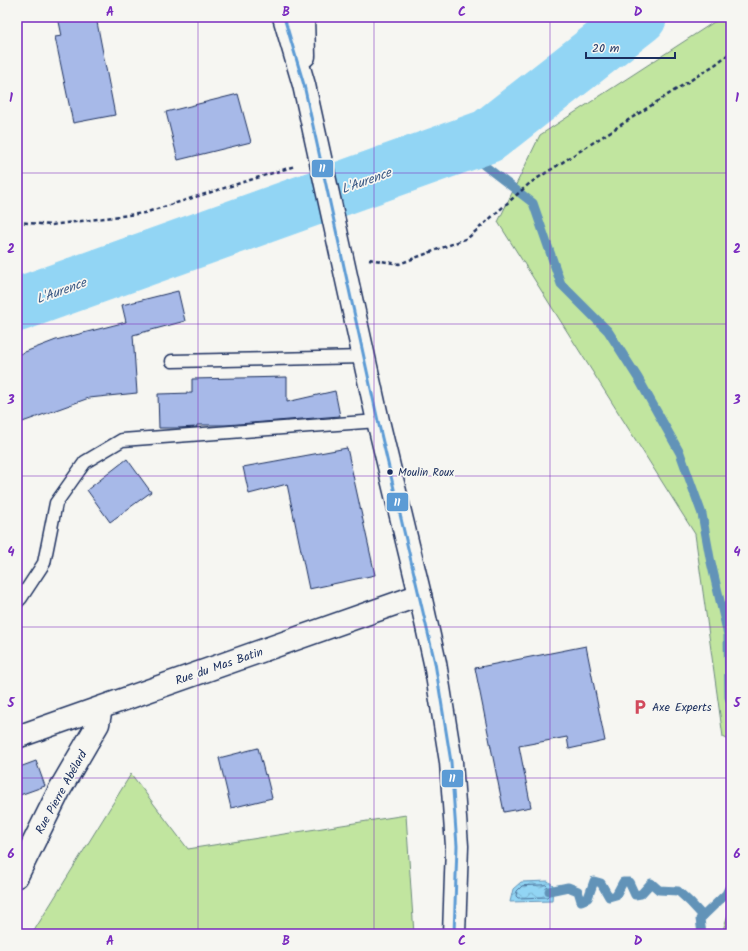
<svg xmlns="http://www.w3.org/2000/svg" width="748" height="951" font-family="Kalam,sans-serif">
	<defs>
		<pattern id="water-waves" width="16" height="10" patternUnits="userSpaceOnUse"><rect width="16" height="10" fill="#92d5f4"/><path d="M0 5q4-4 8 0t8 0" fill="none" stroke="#7db7d4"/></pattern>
	</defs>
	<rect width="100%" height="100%" fill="#f6f6f2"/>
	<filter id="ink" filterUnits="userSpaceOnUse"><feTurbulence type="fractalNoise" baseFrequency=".025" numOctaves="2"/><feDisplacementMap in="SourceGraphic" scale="8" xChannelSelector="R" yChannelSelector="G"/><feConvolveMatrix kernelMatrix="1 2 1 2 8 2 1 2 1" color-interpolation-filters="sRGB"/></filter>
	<g filter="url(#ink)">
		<g fill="#c1e59f" stroke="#6e8a7e">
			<polygon points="731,19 731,741 723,737 695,534 498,222 540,135 714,22"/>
			<polygon points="131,774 188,849 406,815 414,934 32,934"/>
			<polygon points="731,905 731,934 723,934 723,930"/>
		</g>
		<polygon fill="url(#water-waves)" stroke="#6293b8" points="548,881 553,885 552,901 510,902 513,889 521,882"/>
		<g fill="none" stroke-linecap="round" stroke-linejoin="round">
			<polygon stroke="#4b719a" stroke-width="1" points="546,885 549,888 549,895 547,897 518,898 516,896 517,891 522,886"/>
			<g stroke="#6293b8" stroke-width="9">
				<polyline points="459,146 533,203 561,284 608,331 638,378 680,453 702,514 710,558 728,635 729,697 731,703"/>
				<polyline points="549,891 568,887 578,891 581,901 588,898 594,881 601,883 609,897 616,895 623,882 629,882 635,895 641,894 651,883 659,890 678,891 690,902 703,916"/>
				<polyline points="702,934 700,919 726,894 731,884"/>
			</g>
			<polyline stroke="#92d5f4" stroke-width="54" points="17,305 488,136 640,17"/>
		</g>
		<g fill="#a7b9e8" stroke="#1b2f5e">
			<polygon points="58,17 96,17 115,115 73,123 55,37 62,36"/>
			<polygon points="238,94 251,142 178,160 166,112"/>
			<polygon points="178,291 185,321 133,335 137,393 89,398 17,424 17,355 56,340 126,322 122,305"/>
			<polygon points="287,377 287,402 335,391 340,416 226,425 197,425 197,427 178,428 159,428 158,394 192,393 192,379"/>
			<polygon points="347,448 375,575 309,589 287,484 249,494 243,467"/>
			<polygon points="127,459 151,492 110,522 87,490"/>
			<polygon points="586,646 605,741 569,749 567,737 519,746 531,807 504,812 475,668"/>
			<polygon points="258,748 265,775 266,774 272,798 231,808 219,758"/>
			<polygon points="36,761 45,786 17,796 17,768"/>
		</g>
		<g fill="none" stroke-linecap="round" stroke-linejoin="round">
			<defs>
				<g id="service">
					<polyline points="172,361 365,357"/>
					<polyline points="17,602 21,598 44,563 56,503 85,462 122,440 378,421"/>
				</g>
				<polyline id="minor" points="17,876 60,789 98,724 101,708"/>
				<polyline id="tertiary" points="17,737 420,595"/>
				<g id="secondary">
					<polyline points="284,17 304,85 378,421 420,595 435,663 451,762 457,846 454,934"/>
					<polyline points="303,17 304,56"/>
				</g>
			</defs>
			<use href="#service" stroke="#1b2f5e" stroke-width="15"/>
			<use href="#minor" stroke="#1b2f5e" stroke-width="25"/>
			<use href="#tertiary" stroke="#1b2f5e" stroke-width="25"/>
			<use href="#secondary" stroke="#1b2f5e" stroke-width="25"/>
			<g stroke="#1b2f5e" stroke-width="2.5" stroke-dasharray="4 3" stroke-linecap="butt">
				<polyline points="17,222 51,225 144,213 295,166"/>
				<polyline points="369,259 399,264 468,238 530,183 716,64 731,52"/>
			</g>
			<use href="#service" stroke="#f6f6f2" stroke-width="12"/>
			<use href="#minor" stroke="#f6f6f2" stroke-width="22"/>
			<use href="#tertiary" stroke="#f6f6f2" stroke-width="22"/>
			<use href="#secondary" stroke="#f6f6f2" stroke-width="22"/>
			<defs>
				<polyline id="bus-1" points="284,17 304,85 378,421 435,663 451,762 457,846 454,934"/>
			</defs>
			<use href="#bus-1" stroke="#f6f6f2" stroke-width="6"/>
			<use href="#bus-1" stroke="#5b9bd5" stroke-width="3"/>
		</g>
	</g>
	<path fill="none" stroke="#7b2cbf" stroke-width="1" stroke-opacity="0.55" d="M198,17V934M374,17V934M550,17V934M17,173H731M17,324H731M17,476H731M17,627H731M17,778H731"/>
	<defs>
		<symbol id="parking-bare" viewBox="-9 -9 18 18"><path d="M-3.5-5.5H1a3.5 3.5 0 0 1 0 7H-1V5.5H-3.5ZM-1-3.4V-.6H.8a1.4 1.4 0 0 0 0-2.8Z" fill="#d1495b" stroke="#f6f6f2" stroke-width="2.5" paint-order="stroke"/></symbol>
	</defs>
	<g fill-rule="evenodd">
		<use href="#parking-bare" x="629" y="696" width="22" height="22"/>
	</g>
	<circle fill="#1b2f5e" stroke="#f6f6f2" stroke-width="1.5" cx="390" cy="472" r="3.5"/>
	<g text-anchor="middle" stroke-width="3.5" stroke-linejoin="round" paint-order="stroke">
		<g font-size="11" fill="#1b2f5e" stroke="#f6f6f2" text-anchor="start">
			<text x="398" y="476">Moulin Roux</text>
		</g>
		<g font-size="12" fill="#1b2f5e" stroke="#f6f6f2">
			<text transform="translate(219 666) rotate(-19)" y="4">Rue du Mas Batin</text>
			<text transform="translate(61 792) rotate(-61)" y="4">Rue Pierre Abélard</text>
		</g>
		<g font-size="12" fill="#1b2f5e" stroke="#f6f6f2" text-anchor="start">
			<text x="652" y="711">Axe Experts</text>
		</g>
		<g font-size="13" font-style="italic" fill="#395884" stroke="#f6f6f2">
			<text transform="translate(366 180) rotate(-20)" y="5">L'Aurence</text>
			<text transform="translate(61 290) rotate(-20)" y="5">L'Aurence</text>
		</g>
	</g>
	<g stroke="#f6f6f2" stroke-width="1.5">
		<rect x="311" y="159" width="23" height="19" rx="4" fill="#5b9bd5"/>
		<rect x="386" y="492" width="23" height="20" rx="4" fill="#5b9bd5"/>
		<rect x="441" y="769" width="23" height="19" rx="4" fill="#5b9bd5"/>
	</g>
	<g font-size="11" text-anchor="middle" font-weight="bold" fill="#fff">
		<text x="322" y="172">11</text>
		<text x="397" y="506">11</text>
		<text x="452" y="782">11</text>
	</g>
	<rect width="748" height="951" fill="none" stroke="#f6f6f2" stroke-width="44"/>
	<path d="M586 52v6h89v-6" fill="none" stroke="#1b2f5e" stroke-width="2"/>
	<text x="592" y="52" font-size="12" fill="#1b2f5e" stroke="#f6f6f2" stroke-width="3" paint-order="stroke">20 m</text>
	<rect x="22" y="22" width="704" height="907" fill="none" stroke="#7b2cbf" stroke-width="1.5"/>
	<g font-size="13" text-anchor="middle" font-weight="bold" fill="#7b2cbf">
		<text x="110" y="16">A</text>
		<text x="286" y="16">B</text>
		<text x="462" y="16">C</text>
		<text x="638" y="16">D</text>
		<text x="11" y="102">1</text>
		<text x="737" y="102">1</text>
		<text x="11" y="253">2</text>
		<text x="737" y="253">2</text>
		<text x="11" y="404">3</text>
		<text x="737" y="404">3</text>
		<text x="11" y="556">4</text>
		<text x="737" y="556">4</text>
		<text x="11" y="707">5</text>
		<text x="737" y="707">5</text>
		<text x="11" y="858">6</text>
		<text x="737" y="858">6</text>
		<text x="110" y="945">A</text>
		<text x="286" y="945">B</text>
		<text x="462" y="945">C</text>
		<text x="638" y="945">D</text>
	</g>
</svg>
